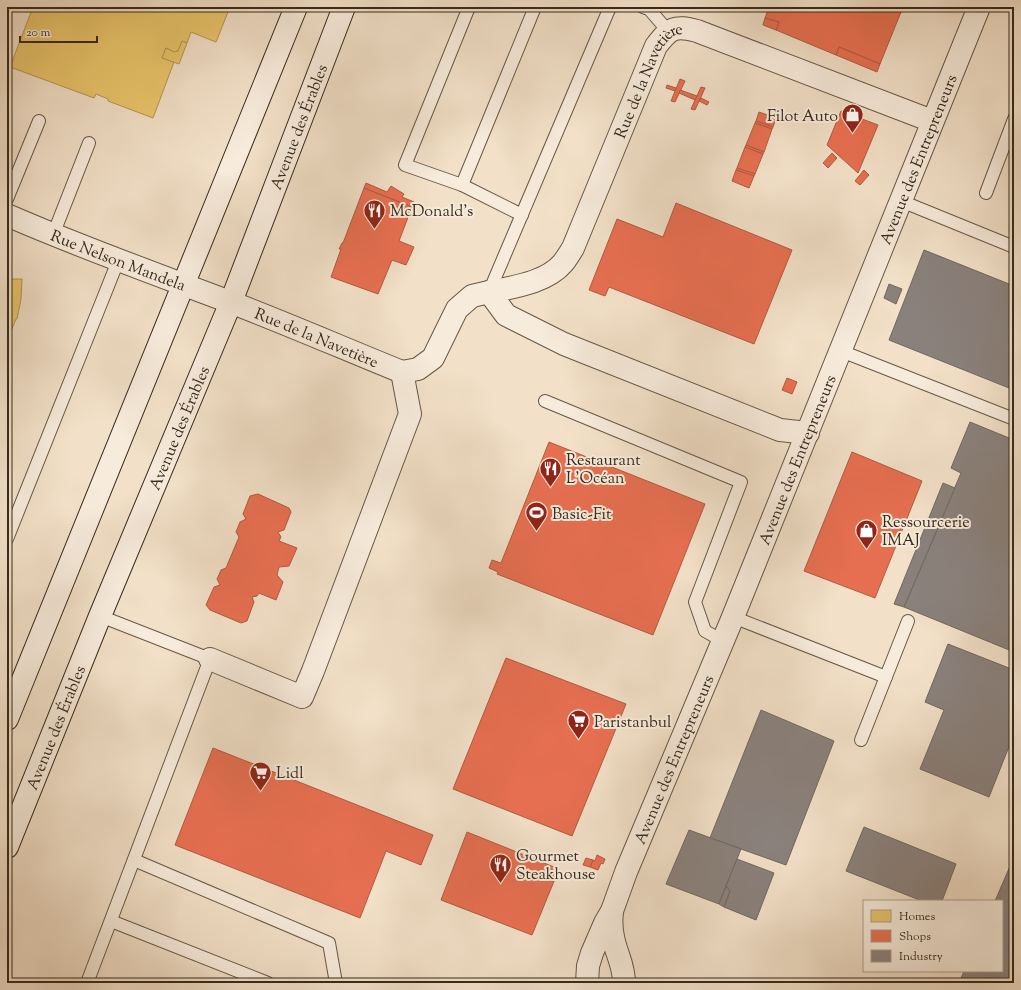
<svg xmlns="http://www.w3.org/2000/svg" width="1021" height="990" font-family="'Sorts Mill Goudy',serif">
	<rect width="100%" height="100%" fill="#f2e0c8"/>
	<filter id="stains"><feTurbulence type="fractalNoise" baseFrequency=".005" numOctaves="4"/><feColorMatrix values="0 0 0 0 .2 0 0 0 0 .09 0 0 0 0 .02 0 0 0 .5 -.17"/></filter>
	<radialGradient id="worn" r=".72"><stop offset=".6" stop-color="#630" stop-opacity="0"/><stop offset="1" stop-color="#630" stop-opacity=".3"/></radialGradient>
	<g fill="#e9c46a" stroke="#b49653">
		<polygon points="33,7 230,7 216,42 191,32 187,43 182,41 178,51 174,52 166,48 162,58 174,62 153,118 108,101 108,99 96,94 94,98 10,67"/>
		<polygon points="182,41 187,43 179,64 162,58 166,48 174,52 178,51"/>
		<polygon points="7,279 22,279 21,299 17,319 16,319 11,331 7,336"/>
	</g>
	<g fill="#e76f51" stroke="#b25a41">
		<polygon points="769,7 903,7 880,64 839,47 836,55 776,30 779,22 765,18"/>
		<polygon points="765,18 779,22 776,30 763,25"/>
		<polygon points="839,47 880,64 877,72 836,55"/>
		<polygon points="680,79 685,81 675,102 671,101"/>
		<polygon points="667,85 676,88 675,91 666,88"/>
		<polygon points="701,87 705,88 695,110 691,109"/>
		<polygon points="680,90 697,96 695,100 679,93"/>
		<polygon points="701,98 709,102 707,105 699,101"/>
		<polygon points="841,111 878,125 858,173 827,145"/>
		<polygon points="759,112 776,118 773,127 756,121"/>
		<polygon points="756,121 773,127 772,129 755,123"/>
		<polygon points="755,123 772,129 764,152 746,145"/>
		<polygon points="746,145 764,152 763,154 745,147"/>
		<polygon points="745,147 763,154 755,174 737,168"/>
		<polygon points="832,153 837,158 828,168 823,163"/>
		<polygon points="737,168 755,174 754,176 736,170"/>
		<polygon points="736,170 754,176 749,188 732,181"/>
		<polygon points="864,170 869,175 860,185 855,181"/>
		<polygon points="366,183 387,192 391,186 404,194 402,197 414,202 412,207 364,188"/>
		<polygon points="364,188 412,207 399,241 414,247 406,265 392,260 378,294 331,277 341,249 339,249 342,243 343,243"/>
		<polygon points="676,203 792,250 754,344 609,287 605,296 589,290 617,219 663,237"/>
		<polygon points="787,378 797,382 792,394 782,390"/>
		<polygon points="549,442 705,504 653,635 497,574 498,572 489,568 492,560 501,563"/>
		<polygon points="852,452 922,481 875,598 804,571"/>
		<polygon points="258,494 289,508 291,512 284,530 278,532 281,537 279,541 297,548 289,566 279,567 277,575 283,582 276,600 259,593 257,596 252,597 254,602 247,621 241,623 210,610 206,605 214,587 220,585 217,579 221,570 226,568 239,537 236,532 240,522 246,519 243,514 250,496"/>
		<polygon points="506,658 626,704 572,836 453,789"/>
		<polygon points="213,748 433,835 421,865 386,851 360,918 175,845"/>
		<polygon points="467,832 559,869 532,935 441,900"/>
		<polygon points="597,855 605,859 603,864 601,863 598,870 590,867 593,860 595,861"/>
		<polygon points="586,858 593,860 590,867 583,865"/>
	</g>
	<g fill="#8a817c" stroke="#71675f">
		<polygon points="924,250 1014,286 1014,390 889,340"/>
		<polygon points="889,284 902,289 896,304 884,298"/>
		<polygon points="970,422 1014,440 1014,652 904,607 961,473 951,468"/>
		<polygon points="943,483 955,488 904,607 894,604"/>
		<polygon points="948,644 1014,670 1014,734 989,797 920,769 944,710 925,702"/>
		<polygon points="761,710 834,741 786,865 710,838"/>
		<polygon points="864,827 956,864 942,901 922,901 846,871"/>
		<polygon points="689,830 741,849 719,904 666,884"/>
		<polygon points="1014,857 1014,983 959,983 964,971 1002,971 1002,901 995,901"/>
		<polygon points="737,859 774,873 756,920 724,907 730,891 726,886"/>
		<polygon points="726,886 730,891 724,907 719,904"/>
	</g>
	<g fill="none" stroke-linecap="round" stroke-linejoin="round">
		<defs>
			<g id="service">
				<polyline points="469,7 405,165 462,185 522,215"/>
				<polyline points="643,7 649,9 668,31"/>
				<polyline points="462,185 535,7"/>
				<polyline points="986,193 1014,119"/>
				<polyline points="7,199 39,121"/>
				<polyline points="901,201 1014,247"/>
				<polyline points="53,235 89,143"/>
				<polyline points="489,292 610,7"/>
				<polyline points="841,351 1014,419"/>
				<polyline points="545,401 741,482 695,602 705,631 723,641"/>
				<polyline points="7,539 118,261"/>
				<polyline points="733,617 886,677"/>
				<polyline points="861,740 908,621"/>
				<polyline points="134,860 329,943 336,983"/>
				<polyline points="111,921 268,983"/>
				<polyline points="87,983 210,659 100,616"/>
			</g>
			<g id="minor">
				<path id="s1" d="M7,215C80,247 156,274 230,302C288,324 345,349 402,372"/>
				<path id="s2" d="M489,292C513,287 546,283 563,263C567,258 570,253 573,248L656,46C670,28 674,25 697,31L932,121"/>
				<polyline points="210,659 302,697 313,671 410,414 402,372 418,369 433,358 457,309 472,296 489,292 506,315 564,344 780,430 808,433"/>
				<path d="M612,911C611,920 611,928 613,937C616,954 624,964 624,983"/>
				<path id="s3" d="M587,983L588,966L592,953L605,923L612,911L626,872L733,617L979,7"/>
			</g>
			<g id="secondary">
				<polyline points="7,719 296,7"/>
				<path id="s4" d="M7,847L100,616L231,302L344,7"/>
			</g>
		</defs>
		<use href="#service" stroke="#665847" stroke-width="14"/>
		<use href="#minor" stroke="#665847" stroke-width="24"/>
		<use href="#secondary" stroke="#372a1c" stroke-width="24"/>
		<use href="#service" stroke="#f7ebdb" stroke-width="12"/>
		<use href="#minor" stroke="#f7ebdb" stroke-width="22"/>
		<use href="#secondary" stroke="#f7ebdb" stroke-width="22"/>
	</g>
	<defs>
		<symbol id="shop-pin" viewBox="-11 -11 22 30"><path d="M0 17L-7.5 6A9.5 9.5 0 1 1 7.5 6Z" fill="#8f2418" stroke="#f7ebdb"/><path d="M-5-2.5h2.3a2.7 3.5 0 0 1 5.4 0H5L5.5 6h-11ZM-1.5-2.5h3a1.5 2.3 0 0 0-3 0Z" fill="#fff"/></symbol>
		<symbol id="restaurant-pin" viewBox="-11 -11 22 30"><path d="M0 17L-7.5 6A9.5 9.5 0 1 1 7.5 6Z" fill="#8f2418" stroke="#f7ebdb"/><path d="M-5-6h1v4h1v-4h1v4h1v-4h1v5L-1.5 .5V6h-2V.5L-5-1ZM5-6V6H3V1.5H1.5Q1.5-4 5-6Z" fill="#fff"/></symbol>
		<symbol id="stadium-pin" viewBox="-11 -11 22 30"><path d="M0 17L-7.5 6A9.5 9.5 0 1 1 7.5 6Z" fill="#8f2418" stroke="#f7ebdb"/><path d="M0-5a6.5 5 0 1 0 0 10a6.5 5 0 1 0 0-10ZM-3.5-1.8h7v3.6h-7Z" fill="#fff"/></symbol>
		<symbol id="supermarket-pin" viewBox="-11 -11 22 30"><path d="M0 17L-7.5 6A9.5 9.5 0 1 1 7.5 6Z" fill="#8f2418" stroke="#f7ebdb"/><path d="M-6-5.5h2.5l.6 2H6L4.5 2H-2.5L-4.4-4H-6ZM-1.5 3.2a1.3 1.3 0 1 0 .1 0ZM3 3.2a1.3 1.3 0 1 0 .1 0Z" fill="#fff"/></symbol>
	</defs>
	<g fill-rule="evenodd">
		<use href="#shop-pin" x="840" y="102" width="25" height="34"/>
		<use href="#restaurant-pin" x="362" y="198" width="25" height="34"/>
		<use href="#restaurant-pin" x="538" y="456" width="25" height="34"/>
		<use href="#stadium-pin" x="524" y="500" width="25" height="34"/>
		<use href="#shop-pin" x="854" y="518" width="25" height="34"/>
		<use href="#supermarket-pin" x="566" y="708" width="25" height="34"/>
		<use href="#supermarket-pin" x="248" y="760" width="25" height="34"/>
		<use href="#restaurant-pin" x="488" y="852" width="25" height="34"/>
	</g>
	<g text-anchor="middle" stroke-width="4" stroke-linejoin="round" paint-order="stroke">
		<g font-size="16" fill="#372a1c" stroke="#f7ebdb">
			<text dy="6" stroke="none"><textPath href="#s2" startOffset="285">Rue de la Navetière</textPath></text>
			<text dy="6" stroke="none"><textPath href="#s4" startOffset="777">Avenue des Érables</textPath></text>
			<text dy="6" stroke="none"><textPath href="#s3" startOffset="889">Avenue des Entrepreneurs</textPath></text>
			<text dy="6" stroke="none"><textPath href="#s1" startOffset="120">Rue Nelson Mandela</textPath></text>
			<text dy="6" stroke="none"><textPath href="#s1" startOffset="333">Rue de la Navetière</textPath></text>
			<text dy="6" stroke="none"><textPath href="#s4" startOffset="453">Avenue des Érables</textPath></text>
			<text dy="6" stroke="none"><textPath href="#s3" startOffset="565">Avenue des Entrepreneurs</textPath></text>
			<text dy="6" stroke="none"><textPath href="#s4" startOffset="129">Avenue des Érables</textPath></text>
			<text dy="6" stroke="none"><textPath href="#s3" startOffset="241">Avenue des Entrepreneurs</textPath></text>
		</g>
		<g font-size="16" fill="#372a1c" stroke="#f7ebdb" text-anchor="start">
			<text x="838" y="121" text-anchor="end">Filot Auto</text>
			<text x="390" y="216">McDonald's</text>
			<text x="566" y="465">Restaurant<tspan x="566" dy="18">L'Océan</tspan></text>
			<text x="552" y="519">Basic-Fit</text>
			<text x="882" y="527">Ressourcerie<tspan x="882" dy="18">IMAJ</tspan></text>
			<text x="594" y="727">Paristanbul</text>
			<text x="276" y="778">Lidl</text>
			<text x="516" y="861">Gourmet<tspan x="516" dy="18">Steakhouse</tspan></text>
		</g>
	</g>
	<rect width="1021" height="990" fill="none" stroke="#f2e0c8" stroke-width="24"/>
	<rect x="8" y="8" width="1005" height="974" fill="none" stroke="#372a1c" stroke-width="2"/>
	<rect x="12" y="12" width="997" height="966" fill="none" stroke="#372a1c"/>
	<rect x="863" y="900" width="140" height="72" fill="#f7ebdb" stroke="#aa9e8f"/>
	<rect x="871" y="910" width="20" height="12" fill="#e9c46a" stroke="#aa9e8f"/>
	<text x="899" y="920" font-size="12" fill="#372a1c">Homes</text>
	<rect x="871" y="930" width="20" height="12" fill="#e76f51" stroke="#aa9e8f"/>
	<text x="899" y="940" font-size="12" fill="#372a1c">Shops</text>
	<rect x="871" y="950" width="20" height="12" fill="#8a817c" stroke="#aa9e8f"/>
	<text x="899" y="960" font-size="12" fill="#372a1c">Industry</text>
	<path d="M20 36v6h77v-6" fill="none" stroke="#372a1c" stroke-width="2"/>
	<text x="26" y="36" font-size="12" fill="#372a1c" stroke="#f7ebdb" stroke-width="3" paint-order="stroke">20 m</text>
	<rect width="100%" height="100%" filter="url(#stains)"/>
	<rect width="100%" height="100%" fill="url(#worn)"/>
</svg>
